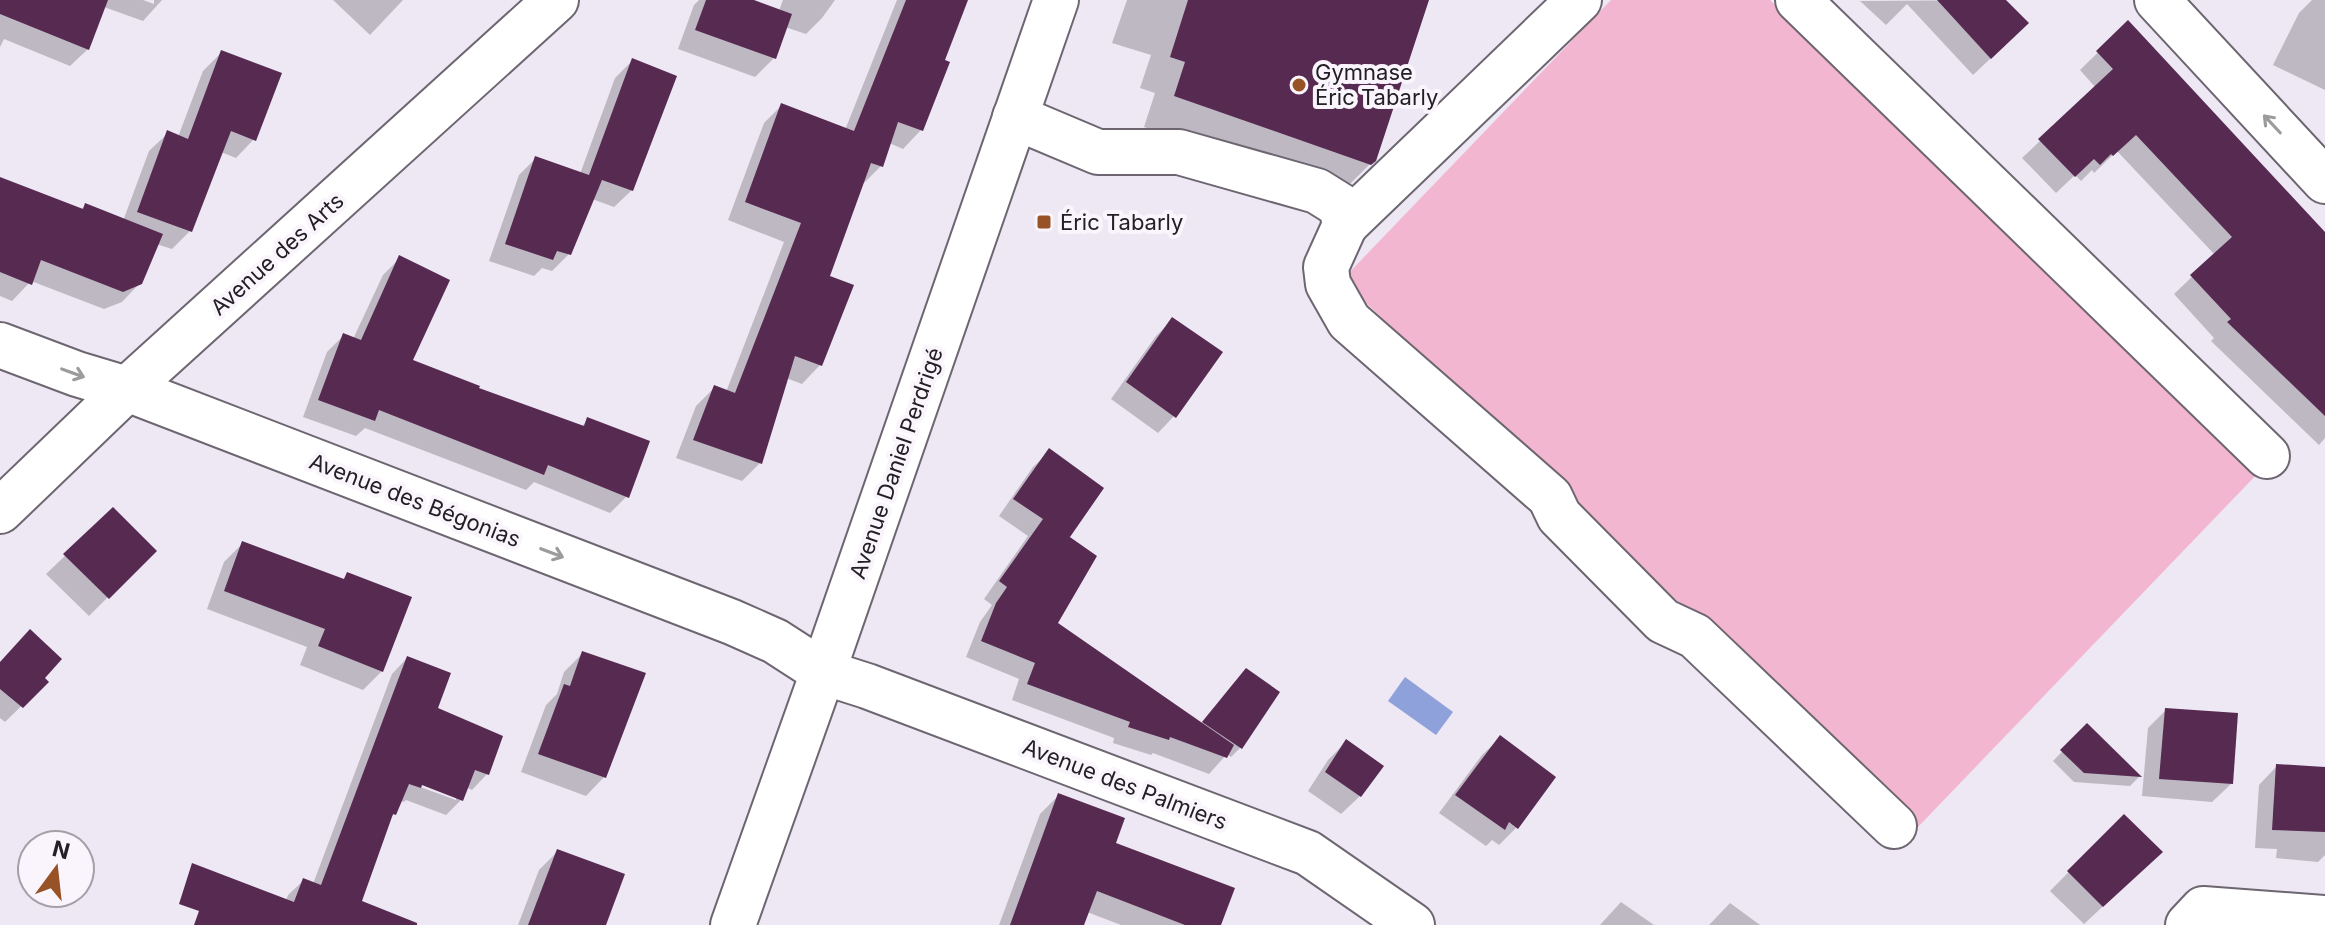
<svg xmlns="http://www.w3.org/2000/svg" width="2325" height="925" font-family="Inter,sans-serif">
	<rect width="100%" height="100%" fill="#eee7f4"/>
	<polygon fill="#f2b6d0" points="1611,0 1770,0 2261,470 1916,829 1342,280"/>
	<polygon fill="#8fa1da" points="1405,677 1453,712 1436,735 1388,701"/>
	<g fill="#0003" fill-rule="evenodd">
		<polygon points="0,0 143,0 154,4 154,0 162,0 143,21 104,7 88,49 70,66 4,39 0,47"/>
		<polygon points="333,0 403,0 370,35"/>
		<polygon points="699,0 748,0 779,11 783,0 835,0 822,18 806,34 785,27 774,58 755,77 678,49 694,5"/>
		<polygon points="897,0 966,0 943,61 921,130 903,149 889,143 881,166 863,184 828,277 851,286 820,365 802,384 786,378 761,462 742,481 676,458 696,406 714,388 726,392 784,242 728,220 764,123 782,105 845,130"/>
		<polygon points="1127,0 1427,0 1374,160 1339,195 1144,127 1155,93 1140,88 1151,55 1112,43"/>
		<polygon points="2004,0 2009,41 1973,75 1907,4 1886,25 1860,1"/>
		<polygon points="2312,0 2325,0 2325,90 2273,65 2299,13"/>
		<polygon points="2128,23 2325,236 2325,438 2319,445 2211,341 2214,338 2174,294 2215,255 2117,151 2094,173 2092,170 2081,181 2075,175 2056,193 2022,158 2096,88 2080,70"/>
		<polygon points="222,52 254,139 236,158 221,152 190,231 172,249 156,244 140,283 122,302 104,309 31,281 12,301 0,296 0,179 80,210 85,206 123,221 149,151 168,133 178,137 203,71"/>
		<polygon points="632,61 632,190 614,207 592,199 569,254 552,271 542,268 534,276 489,261 519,175 536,158 580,174 615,78"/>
		<polygon points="400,258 410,362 476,389 581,427 588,420 627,496 610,513 534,482 526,490 365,428 356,436 303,417 327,352 344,335 353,339 383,275"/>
		<polygon points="1173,319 1174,416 1158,433 1111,399 1156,336"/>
		<polygon points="1050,451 1101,489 1067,537 1055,623 1201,724 1237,680 1240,748 1231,757 1227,754 1209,774 1153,753 1151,755 1113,743 1114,738 1012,700 1019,679 966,657 980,622 992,605 984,599 1028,536 999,516 1033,467"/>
		<polygon points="113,510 154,551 89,616 46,574"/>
		<polygon points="243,543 342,581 347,575 382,671 363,690 300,665 307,647 207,609 224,562"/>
		<polygon points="583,653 604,777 586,796 521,772 546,705 557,694 564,672"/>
		<path d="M407,658L435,709L487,774L472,790L466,787L461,800L446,815L406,800L404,802L400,801L394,814L389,820L360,902L397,925H277L288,895L304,880L313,884L392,674ZM413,780L456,796V800L412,784Z"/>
		<polygon points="0,663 42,678 46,682 5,722 0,718"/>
		<polygon points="2166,710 2231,784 2212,802 2142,796 2148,728"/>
		<polygon points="2087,726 2139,777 2130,786 2074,782 2053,761"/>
		<polygon points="1500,738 1516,828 1499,845 1492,840 1486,846 1439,813 1482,755"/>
		<polygon points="1347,741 1360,796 1341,814 1308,791 1328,760"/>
		<polygon points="2277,766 2325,768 2325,855 2318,862 2276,858 2277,849 2255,848 2259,785"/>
		<polygon points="1059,795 1113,844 1219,925 1121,925 1087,912 1082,925 999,925 1040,814"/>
		<polygon points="2124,816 2142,870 2084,924 2050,891"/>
		<polygon points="558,851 604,925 518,925 539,870"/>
		<polygon points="1621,902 1654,925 1600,925"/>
		<polygon points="1730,903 1760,925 1709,925"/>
	</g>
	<g fill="#562a51">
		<polygon points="0,0 108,0 89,50 0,14"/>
		<polygon points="706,0 754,0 792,14 776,59 695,30"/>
		<polygon points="906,0 968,0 945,60 950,62 923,131 898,122 883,167 871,163 830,276 854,285 822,366 795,356 762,464 693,440 714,385 735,393 801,223 745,202 781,103 854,131"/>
		<polygon points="1188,0 1429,0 1376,161 1371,165 1174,96 1185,62 1170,57"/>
		<polygon points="1937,0 2006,0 2029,23 1991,59"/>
		<polygon points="2128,20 2325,232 2325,416 2227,322 2231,319 2190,275 2232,237 2136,135 2113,156 2111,154 2100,165 2094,159 2075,177 2038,139 2113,69 2096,51"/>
		<polygon points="221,50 282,73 256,141 231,131 192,232 137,212 167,130 188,139"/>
		<polygon points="632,58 677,76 633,191 602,180 571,255 557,251 553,260 505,244 535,156 589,175"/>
		<polygon points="0,177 83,209 85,203 163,234 142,284 123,292 41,260 32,285 0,272"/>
		<polygon points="399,255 450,280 413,360 480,386 479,388 584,426 587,417 650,441 629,498 548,465 544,475 379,410 375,421 318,400 343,333 361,340"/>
		<polygon points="1172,317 1223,352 1176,418 1126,382"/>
		<polygon points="1049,448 1104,488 1070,537 1067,535 1097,556 1058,623 1234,745 1227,758 1170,737 1169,740 1128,727 1130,722 1027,684 1035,663 981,641 996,603 1007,587 999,581 1043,519 1013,499"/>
		<polygon points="113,507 157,551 109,599 63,554"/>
		<polygon points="242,541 344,579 347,572 412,597 383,672 318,646 325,629 224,591"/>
		<polygon points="30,629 62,659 45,678 49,682 23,708 0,689 0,662"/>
		<polygon points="582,651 646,673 606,778 538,754 564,684 570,686"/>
		<polygon points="407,656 451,673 438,708 503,736 489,775 475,770 463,801 422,785 421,788 409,784 396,815 393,814 362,901 417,923 417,925 194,925 199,911 179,904 192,863 294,902 303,878 321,885"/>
		<polygon points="1246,668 1280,692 1242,749 1202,722"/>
		<polygon points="2165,708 2238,713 2233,784 2159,779"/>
		<polygon points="2087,723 2142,777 2084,773 2060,750"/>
		<polygon points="1500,735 1556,777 1518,829 1509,822 1505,830 1455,795"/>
		<polygon points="1346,739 1384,766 1361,797 1325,772"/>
		<polygon points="2276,764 2325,767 2325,832 2272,830"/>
		<polygon points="1058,793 1125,818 1116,843 1235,888 1221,925 1185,925 1097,891 1084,925 1010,925"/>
		<polygon points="2124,814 2163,852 2103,907 2067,871"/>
		<polygon points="557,849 625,874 606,925 528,925"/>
	</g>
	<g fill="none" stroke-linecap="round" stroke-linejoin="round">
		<defs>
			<g id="minor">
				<polyline points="1798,0 2267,456"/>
				<polyline points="2157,0 2325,181"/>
				<polyline points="1015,117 1098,152 1179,152 1317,191 1341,206 1345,225 1326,267 1328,284 1349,321 1550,497 1559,516 1663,621 1695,636 1894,826"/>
				<polyline points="1345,225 1579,0"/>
				<polyline points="0,345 77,374 127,389 732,622 775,641 823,672 867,686 1308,853 1412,925"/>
				<polyline points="0,511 127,389 556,0"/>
				<polyline points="733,925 823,672 1056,0"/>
				<polyline points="2188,925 2203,909 2325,918"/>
			</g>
		</defs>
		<use href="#minor" stroke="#6d6671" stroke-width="48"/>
		<use href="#minor" stroke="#fff" stroke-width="44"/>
	</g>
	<defs><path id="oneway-shaft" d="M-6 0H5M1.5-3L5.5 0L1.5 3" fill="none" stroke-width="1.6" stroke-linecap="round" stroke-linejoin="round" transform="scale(2)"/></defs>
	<g stroke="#9c9b9d">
		<use href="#oneway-shaft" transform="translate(2272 124) rotate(-133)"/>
		<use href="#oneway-shaft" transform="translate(73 373) rotate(20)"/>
		<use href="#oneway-shaft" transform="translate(552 553) rotate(21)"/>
	</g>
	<g fill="#975326" stroke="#faf5fd" stroke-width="3">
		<circle cx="1299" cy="85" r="8"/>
		<rect x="1036" y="214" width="16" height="16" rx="4"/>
	</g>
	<g text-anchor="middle" stroke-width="8" stroke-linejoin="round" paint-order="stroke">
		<g font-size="22" fill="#232025" stroke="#faf5fd" text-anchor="start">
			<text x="1315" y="80">Gymnase<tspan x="1315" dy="25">Éric Tabarly</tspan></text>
			<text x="1060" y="230">Éric Tabarly</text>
		</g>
		<g font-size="22" fill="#232025" stroke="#faf5fd">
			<text transform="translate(277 254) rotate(-42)" y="8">Avenue des Arts</text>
			<text transform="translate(896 463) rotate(-71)" y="8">Avenue Daniel Perdrigé</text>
			<text transform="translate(415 500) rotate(21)" y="8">Avenue des Bégonias</text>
			<text transform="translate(1125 784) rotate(21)" y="8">Avenue des Palmiers</text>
		</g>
	</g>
	<g transform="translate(56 869) rotate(15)"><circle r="38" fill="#faf5fd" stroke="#a4a0a7" stroke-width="2"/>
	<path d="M0-6L14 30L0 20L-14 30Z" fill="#975326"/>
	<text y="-12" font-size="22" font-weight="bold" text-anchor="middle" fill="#232025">N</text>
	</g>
</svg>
